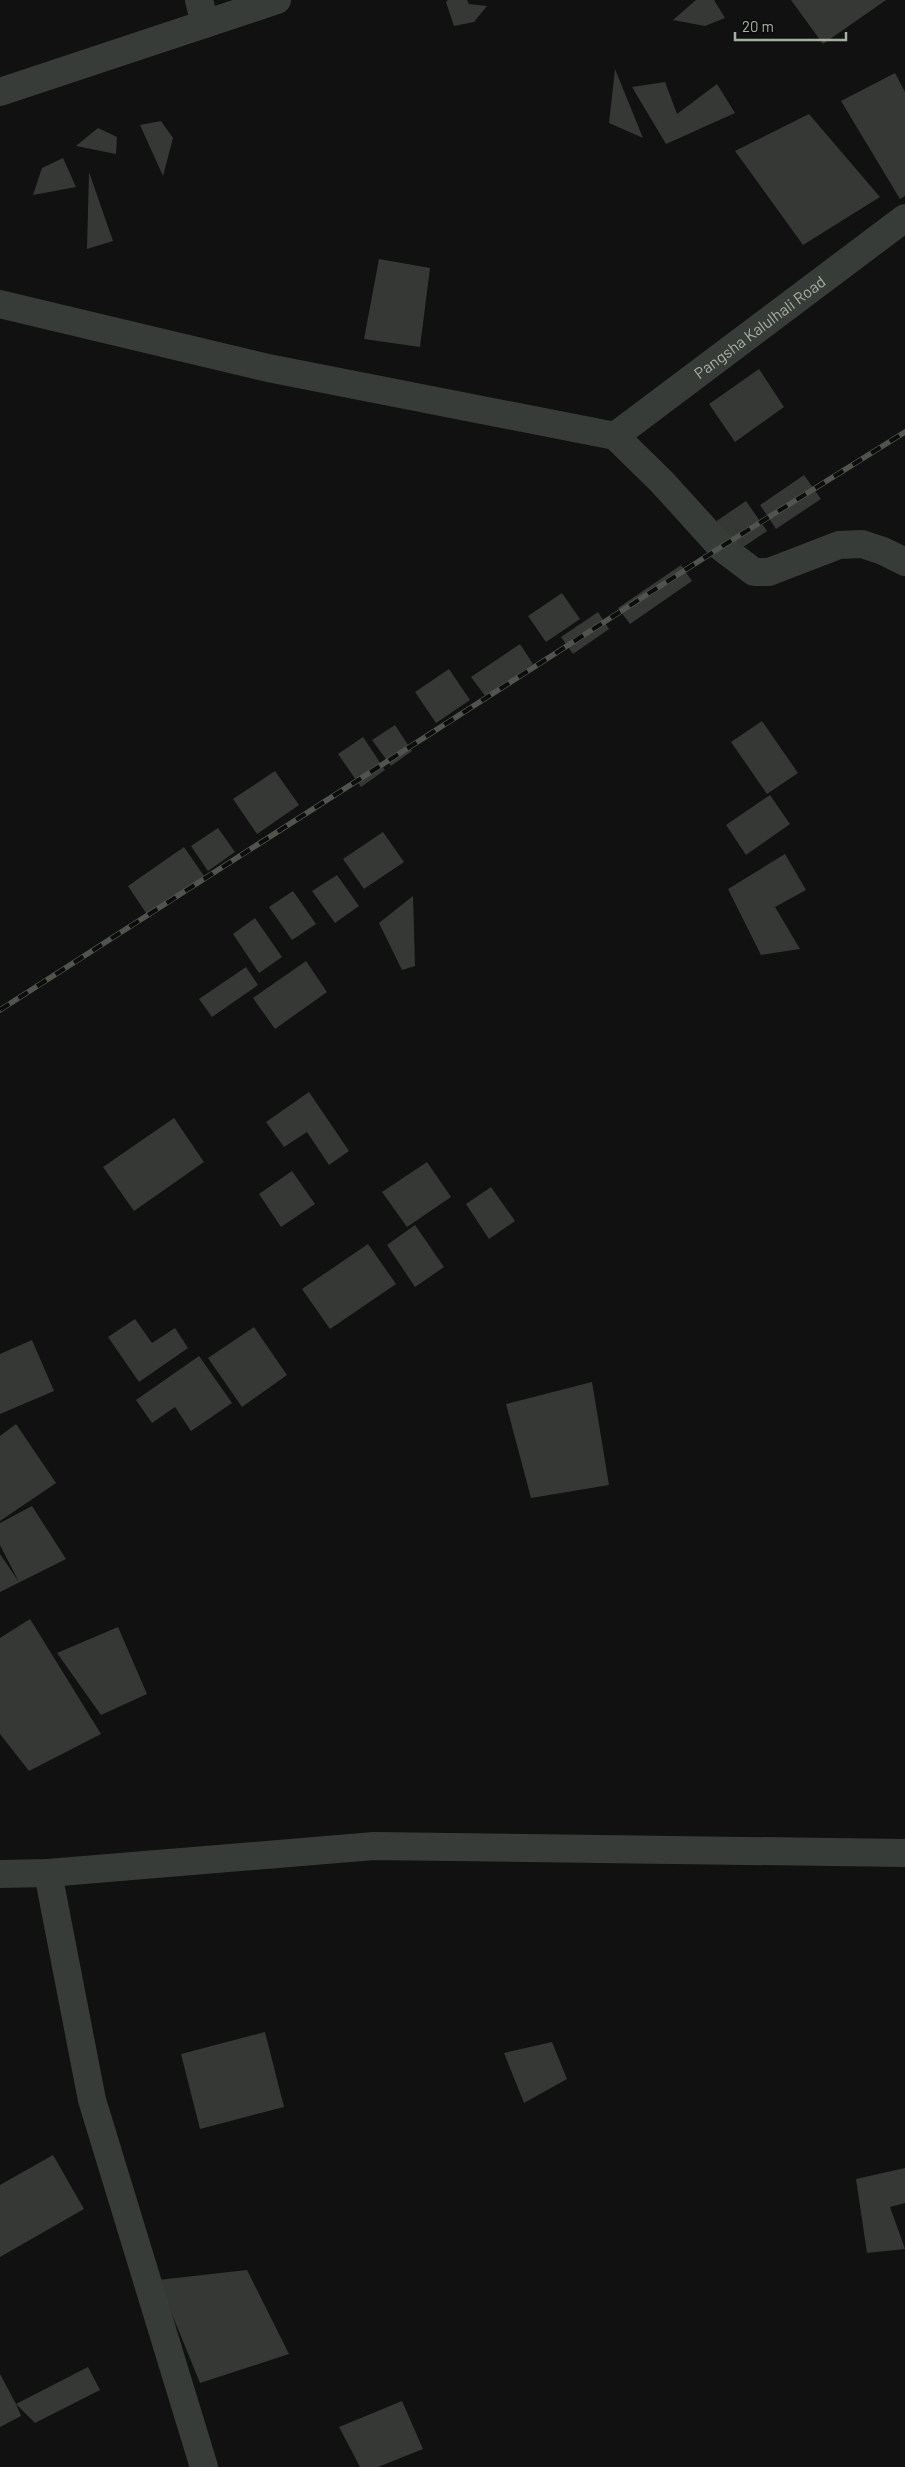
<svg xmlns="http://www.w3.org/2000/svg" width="905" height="2467" font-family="Barlow,sans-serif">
	<rect width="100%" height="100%" fill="#101110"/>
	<g fill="#353835">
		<polygon points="448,0 467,0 469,4 487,6 474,22 454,26 446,2"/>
		<polygon points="696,0 714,0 725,18 705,26 673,20"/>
		<polygon points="791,0 886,0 823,44"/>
		<polygon points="615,69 643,138 609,123"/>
		<polygon points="895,73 905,92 905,196 900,199 841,101"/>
		<polygon points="665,82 677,114 717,84 735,113 666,144 632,87"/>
		<polygon points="809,114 880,197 803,245 735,151"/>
		<polygon points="161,121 173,138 163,176 140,125"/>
		<polygon points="98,128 117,137 116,154 76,146"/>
		<polygon points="63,158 76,187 33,195 42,168"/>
		<polygon points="89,172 113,241 87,249"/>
		<polygon points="379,259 430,268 420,347 364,339"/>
		<polygon points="759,369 784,407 735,442 709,404"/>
		<polygon points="804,475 821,499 776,529 760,505"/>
		<polygon points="746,501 767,531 736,552 715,522"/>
		<polygon points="681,565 692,581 630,624 618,608"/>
		<polygon points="562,593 580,619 546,642 528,616"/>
		<polygon points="598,612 609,629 573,654 561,637"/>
		<polygon points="520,644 533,664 486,697 471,677"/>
		<polygon points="449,669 470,700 436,723 415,692"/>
		<polygon points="762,721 798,773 767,794 731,742"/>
		<polygon points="395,725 412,751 391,766 372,740"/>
		<polygon points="363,737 385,770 361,787 338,754"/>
		<polygon points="275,771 299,805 257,834 233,799"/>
		<polygon points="770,795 790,824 746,855 726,825"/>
		<polygon points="218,828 235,852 208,871 191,846"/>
		<polygon points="383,832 404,862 364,889 343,859"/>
		<polygon points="184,847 204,876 148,916 128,886"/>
		<polygon points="785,854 806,890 775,907 800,949 761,955 728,889"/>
		<polygon points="337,875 359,906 335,923 312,891"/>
		<polygon points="293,891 316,924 292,940 269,907"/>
		<polygon points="413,896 415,966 402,970 379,923"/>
		<polygon points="255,918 282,957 259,973 233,934"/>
		<polygon points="306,961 327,992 275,1029 253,998"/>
		<polygon points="246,967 258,985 212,1017 199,999"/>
		<polygon points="309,1092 349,1151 329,1165 307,1132 284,1147 266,1122"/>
		<polygon points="174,1118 204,1162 134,1211 103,1167"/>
		<polygon points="427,1162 451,1197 407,1227 382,1192"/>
		<polygon points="292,1171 315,1204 281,1227 259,1194"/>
		<polygon points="491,1187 515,1221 489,1239 466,1204"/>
		<polygon points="415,1225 444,1267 415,1287 387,1245"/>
		<polygon points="368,1244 396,1284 330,1329 302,1289"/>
		<polygon points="135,1319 152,1343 175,1328 188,1348 139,1382 108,1337"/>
		<polygon points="254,1327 287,1375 242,1407 208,1358"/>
		<polygon points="32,1340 54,1391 0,1414 0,1354"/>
		<polygon points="199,1356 232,1403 191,1431 175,1407 152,1423 136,1400"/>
		<polygon points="592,1382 609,1485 531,1498 506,1404"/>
		<polygon points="16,1424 56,1483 0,1521 0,1436"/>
		<polygon points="32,1506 66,1559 0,1592 0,1554 19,1582 0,1545 0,1523"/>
		<polygon points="30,1619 101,1734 29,1771 0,1734 0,1638"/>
		<polygon points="118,1627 147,1694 101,1715 57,1653"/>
		<polygon points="265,2032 284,2107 200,2129 181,2054"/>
		<polygon points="552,2042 567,2079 524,2103 504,2053"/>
		<polygon points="53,2155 84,2209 0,2257 0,2185"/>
		<polygon points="905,2168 905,2203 890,2207 905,2249 867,2253 856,2179"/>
		<polygon points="247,2270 289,2354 200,2383 158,2280"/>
		<polygon points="88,2367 100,2390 35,2423 16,2404 21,2416 0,2427 0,2374 16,2404"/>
		<polygon points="402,2401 423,2449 378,2467 360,2467 339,2427"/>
	</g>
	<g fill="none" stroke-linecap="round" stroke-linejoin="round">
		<g stroke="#383c38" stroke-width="28">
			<polyline points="199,0 205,24"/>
			<polyline points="0,92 277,0"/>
			<polyline points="0,304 268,368 615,436 662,482 721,547 754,572 769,572 839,545 862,544 883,551 905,562"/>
			<path id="s1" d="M615,436L905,218"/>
			<polyline points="48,1873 92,2100 204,2467"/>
			<polyline points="0,1874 48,1873 374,1846 905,1853"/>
		</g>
		<defs>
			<polyline id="rail" points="0,1010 721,547 905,432"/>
		</defs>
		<use href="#rail" stroke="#4f544d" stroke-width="5.5"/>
		<use href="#rail" stroke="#0b0c0b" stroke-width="4" stroke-dasharray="11" stroke-linecap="butt"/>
	</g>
	<g text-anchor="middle" stroke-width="4.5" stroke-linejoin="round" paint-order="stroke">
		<g font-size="16" fill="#a5b0a2" stroke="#0b0c0b">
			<text dy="6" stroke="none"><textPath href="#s1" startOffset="181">Pangsha Kalulhali Road</textPath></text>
		</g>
	</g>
	<path d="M735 32v8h111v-8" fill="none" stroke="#a5b0a2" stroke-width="2.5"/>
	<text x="742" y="32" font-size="15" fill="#a5b0a2" stroke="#0b0c0b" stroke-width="4" paint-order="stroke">20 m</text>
</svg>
